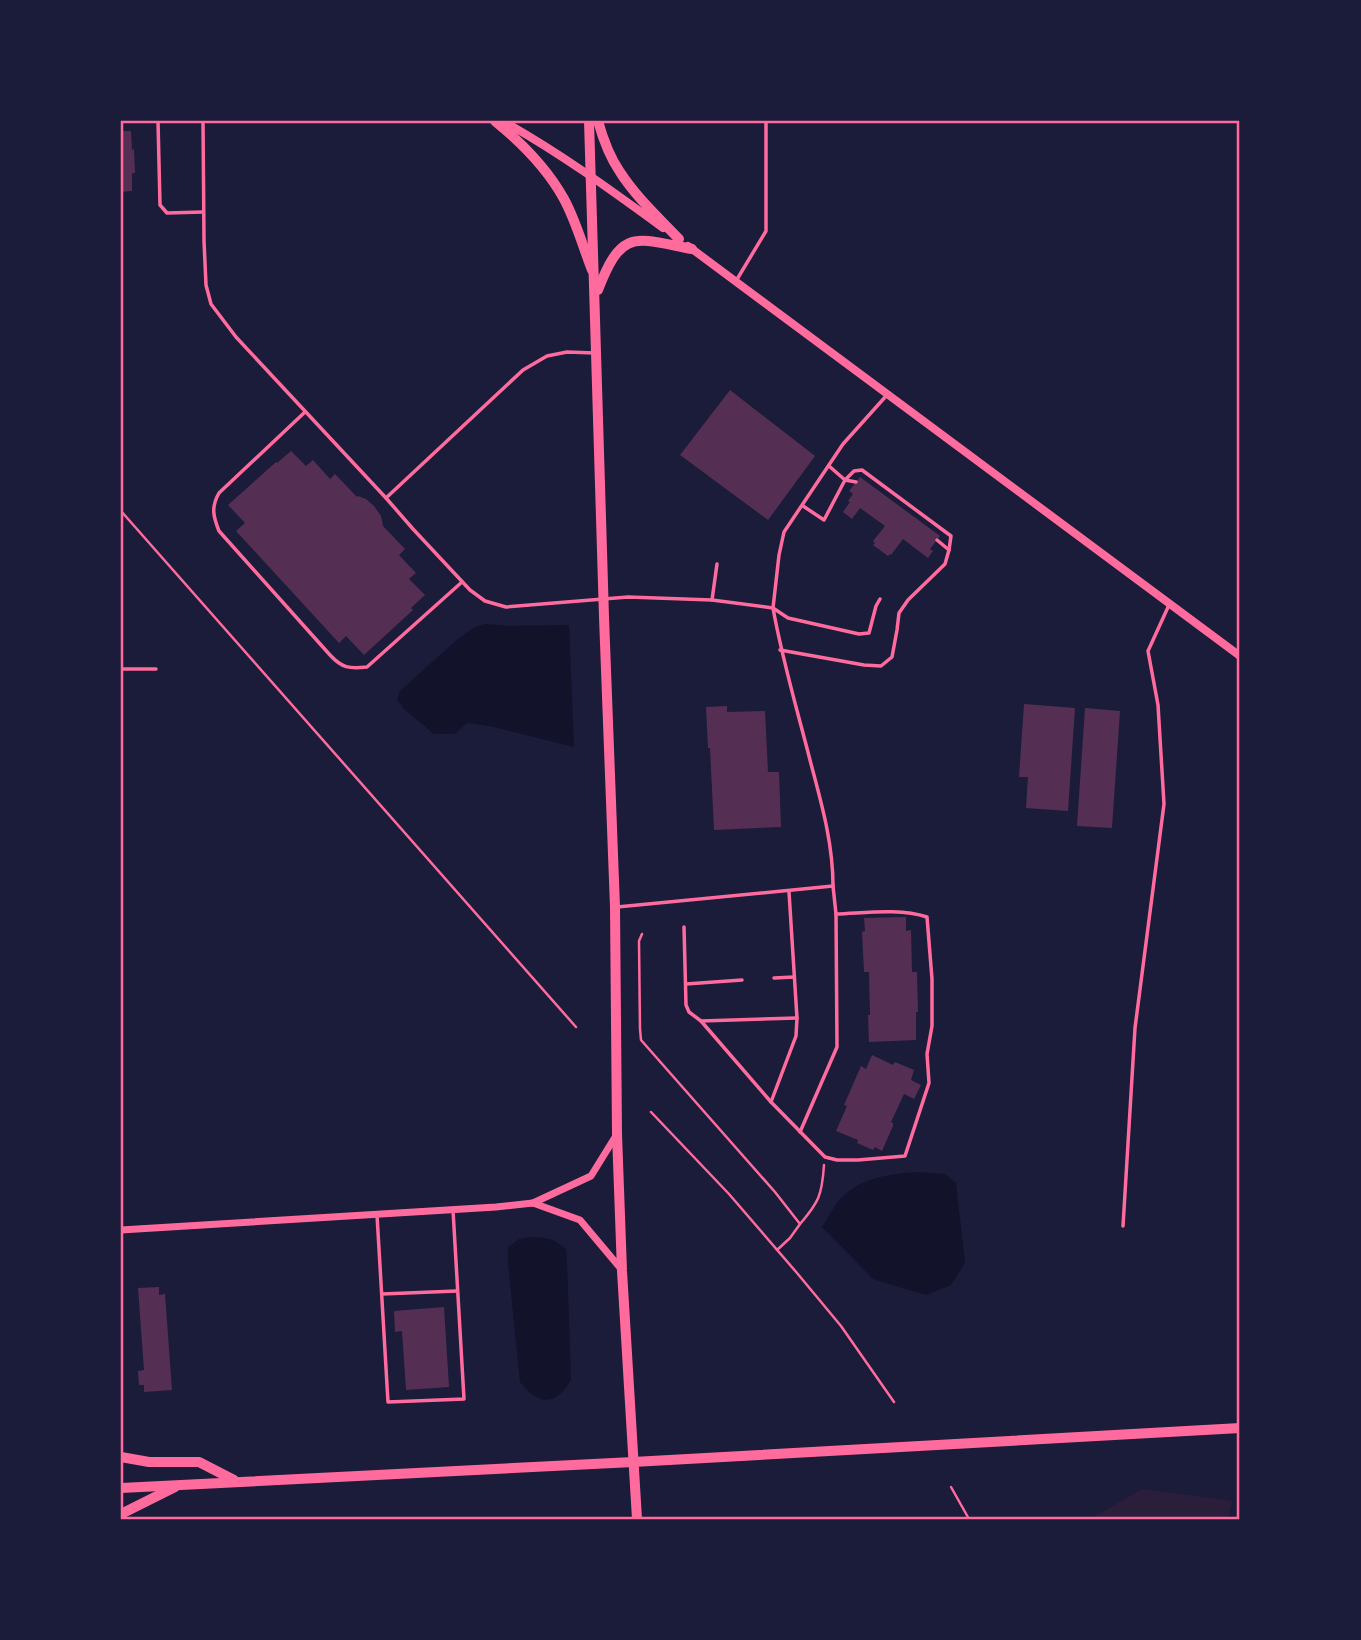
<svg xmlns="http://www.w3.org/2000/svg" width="1361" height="1640" font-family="'Fira Sans',sans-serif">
	<rect width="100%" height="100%" fill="#1b1b3a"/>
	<polygon fill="#2a1e3b" points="1142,1489 1232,1501 1228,1519 1090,1519"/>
	<g fill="#12122b">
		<polygon points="485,624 510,626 569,625 574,747 490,726 467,723 455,734 434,734 403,708 397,699 400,691 459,638 475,627"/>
		<path d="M917,1172L945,1174L956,1183L965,1263L951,1285L926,1295L873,1279L822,1227C829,1217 835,1203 844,1195C865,1177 891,1174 917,1172Z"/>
		<path d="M532,1237C548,1238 553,1238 566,1249L567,1262L571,1380C555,1407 538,1405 520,1382L508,1262V1247L519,1239Z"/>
	</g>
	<g fill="#542f53">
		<polygon points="121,131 131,131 132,150 134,149 135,173 132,173 132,191 121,192"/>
		<polygon points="730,390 815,456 768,520 680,455"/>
		<polygon points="291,451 306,466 313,460 330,479 335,474 357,497 358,496 366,499 374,506 381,516 383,526 405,549 399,555 416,573 409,579 425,595 411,608 413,610 364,655 346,636 339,643 236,531 245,523 228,505 276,462 277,463"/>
		<polygon points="860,477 940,536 930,549 933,551 928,558 903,539 891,555 890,554 888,556 873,545 875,543 873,541 885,526 860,508 852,519 843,512 850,502 848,501 853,494 849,491"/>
		<polygon points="1024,704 1075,708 1068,811 1026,808 1028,777 1019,777"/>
		<polygon points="727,706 727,712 765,711 768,772 779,772 781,827 714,830 710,748 708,748 706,707"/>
		<polygon points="1085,708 1120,711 1112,828 1077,826"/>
		<polygon points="906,917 906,931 911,930 912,972 917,972 918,1012 916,1012 916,1040 869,1042 868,1015 870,1015 869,972 864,972 862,932 865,931 864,918"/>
		<polygon points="872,1055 893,1065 895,1062 914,1070 911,1080 921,1085 914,1099 904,1094 891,1122 893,1123 893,1126 882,1151 875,1147 873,1150 857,1143 858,1140 836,1131 847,1106 844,1105 861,1066 866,1069"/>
		<polygon points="159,1287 159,1295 165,1294 172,1390 144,1392 144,1385 139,1385 138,1371 144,1370 138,1288"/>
		<polygon points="444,1307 449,1387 406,1390 402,1331 395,1332 394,1311"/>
	</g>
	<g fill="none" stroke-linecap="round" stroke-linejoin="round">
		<g stroke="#ff6b9d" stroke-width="2.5">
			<polyline points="121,511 576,1027"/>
			<polyline points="642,934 639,941 640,1029 641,1040 775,1192 800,1224 790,1238 777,1250"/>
			<polyline points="651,1112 729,1194 797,1273 841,1326 894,1402"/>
			<path d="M800,1224C819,1202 822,1195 824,1165"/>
			<polyline points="951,1487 969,1519"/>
		</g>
		<g stroke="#ff6b9d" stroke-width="3.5">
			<polyline points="158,121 160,205 167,213 203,212"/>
			<polyline points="203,121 204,241 206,285 211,304 236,337 386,498"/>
			<polyline points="736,281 766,231 766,121"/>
			<path d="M595,353L567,352L547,356L523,370L386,498L413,529L470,590L485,601L506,607L628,597L712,600L773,608C782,659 797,709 810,760C821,802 833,842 833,886L617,907"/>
			<path d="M305,412L219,493C211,507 213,516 219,531L330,655C342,668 349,669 367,667L462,582"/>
			<polyline points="829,466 845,480 854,471 862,470 951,536 949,550"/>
			<polyline points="803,506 824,520 845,480 856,482"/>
			<polyline points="880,599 876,606 869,633 859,634 788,618 773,608 779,555 784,532 843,444 887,395"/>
			<polyline points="712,600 717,564"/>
			<polyline points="780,650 864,665 881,666 892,657 897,630 899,613 908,600 945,564 949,550 937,540"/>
			<polyline points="121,669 156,669"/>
			<polyline points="684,927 686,1005 689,1012 701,1021"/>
			<polyline points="774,978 794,977"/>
			<polyline points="686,984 742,980"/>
			<path d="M797,1018L701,1021L771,1102L825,1157L837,1160H858L905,1156L929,1083L927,1054L932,1026V979L927,917C899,908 866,913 836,914"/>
			<polyline points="771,1102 796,1036 797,1018 789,892"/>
			<polyline points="800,1132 837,1047 836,914 833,886"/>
			<polyline points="377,1215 388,1402 464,1399 453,1210"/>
			<polyline points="1123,1226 1135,1028 1164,804 1158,705 1148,651 1169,605"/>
			<polyline points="382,1294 457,1291"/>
		</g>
		<g stroke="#ff6b9d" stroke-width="7">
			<polyline points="533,1203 591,1176 617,1134"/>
			<polyline points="121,1230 496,1207 533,1203 580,1220 622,1270"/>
		</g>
		<g stroke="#ff6b9d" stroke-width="8">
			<path d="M503,121C560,153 611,190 663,228"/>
			<polyline points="688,246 1240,656"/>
		</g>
		<g stroke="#ff6b9d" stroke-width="10">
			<path d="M495,121C522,143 547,168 564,199C576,221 583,247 592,270"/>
			<polyline points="589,121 604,617 615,907 617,1134 622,1271 637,1519"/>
			<path d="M598,121C603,139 609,156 620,172C636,197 659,218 679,239"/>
			<path d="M598,290C622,228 634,238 692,249"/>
		</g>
		<g stroke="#ff6b9d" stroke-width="10">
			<polyline points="121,1457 149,1462 199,1462 234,1480"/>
			<polyline points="121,1488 633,1462 1240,1428"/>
			<polyline points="121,1514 175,1487"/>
		</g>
	</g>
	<rect width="1361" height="1640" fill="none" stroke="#1b1b3a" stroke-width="245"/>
	<rect x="122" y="122" width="1116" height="1396" fill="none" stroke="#ff6b9d" stroke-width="2.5"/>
</svg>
